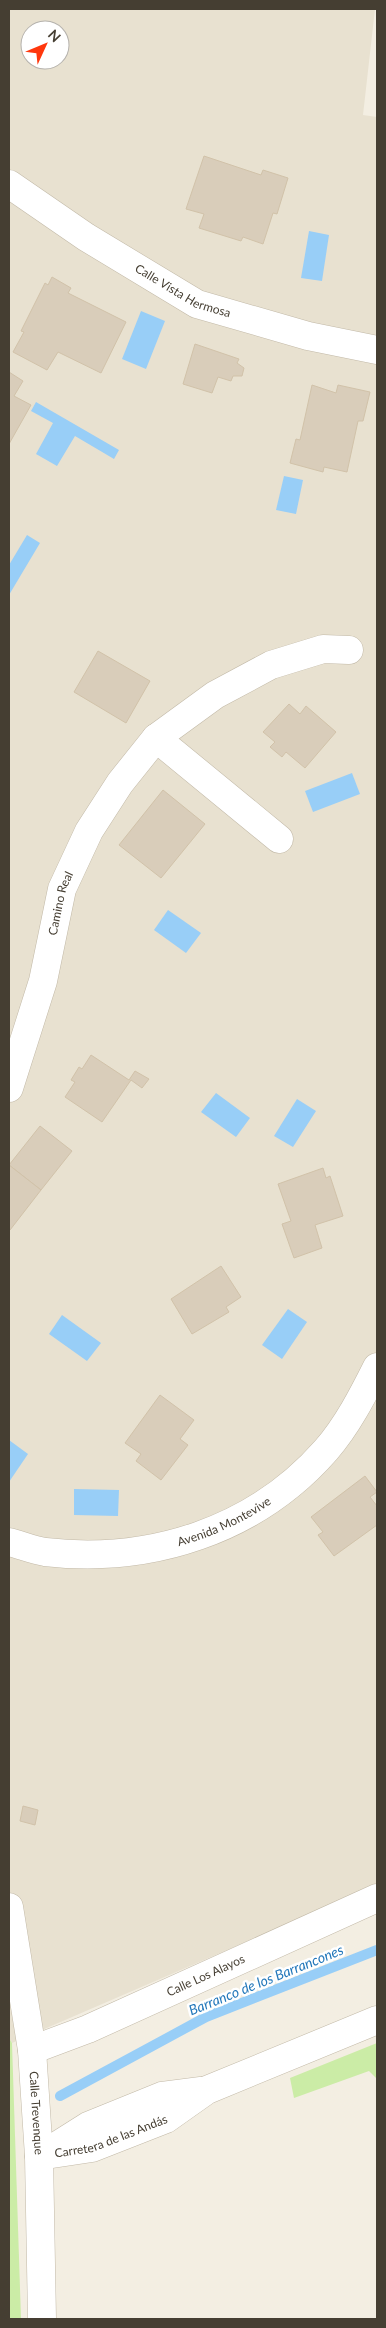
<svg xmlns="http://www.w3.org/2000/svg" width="386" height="2328" font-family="Lato,sans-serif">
	<rect width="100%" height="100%" fill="#f3eee2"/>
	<path fill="#e8e1d0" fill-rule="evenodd" d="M9,9H375L363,115L377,117V1885L12,2043L9,2038ZM30,30H60V60H30Z"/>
	<g fill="#cbeca6">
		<polygon points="9,2038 12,2043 21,2319 9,2319"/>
		<polygon points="377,2043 377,2079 369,2071 294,2098 290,2078"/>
	</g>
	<g fill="#98cef7">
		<polygon points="309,231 329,235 322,281 301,278"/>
		<polygon points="141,311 165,321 146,369 122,359"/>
		<polygon points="36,402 119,450 114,459 75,436 57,466 36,454 53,423 31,411"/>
		<polygon points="284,476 303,480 296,514 276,510"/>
		<polygon points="27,535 40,543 9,595 9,565"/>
		<polygon points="352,773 360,794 313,812 305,791"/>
		<polygon points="168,910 201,933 186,953 154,930"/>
		<polygon points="216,1093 250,1118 236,1137 201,1112"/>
		<polygon points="297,1099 316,1111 293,1147 274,1136"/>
		<polygon points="288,1309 307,1322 282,1359 262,1345"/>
		<polygon points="62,1315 101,1343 87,1361 49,1334"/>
		<polygon points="9,1440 28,1454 9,1482"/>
		<polygon points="74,1489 119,1490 118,1516 74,1515"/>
	</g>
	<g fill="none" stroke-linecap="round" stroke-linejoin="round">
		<polyline stroke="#98cef7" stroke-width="10" points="60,2096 206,2017 377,1950"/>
	</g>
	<g fill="#d9cdba" stroke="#d1c2a9">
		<polygon points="204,156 261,175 263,170 288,178 277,214 273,213 263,244 243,237 241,241 199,228 204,214 186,209"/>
		<polygon points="52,277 71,288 68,293 126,322 101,373 58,352 47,370 13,352 24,332 21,331 45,283 48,285"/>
		<polygon points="195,344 239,359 237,363 244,368 242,376 233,376 231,381 218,377 212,393 183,384"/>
		<polygon points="9,372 23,381 14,396 31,405 9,444"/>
		<polygon points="312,385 336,393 338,385 370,392 363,421 358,421 347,472 324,467 323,472 290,463 296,439 300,440"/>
		<polygon points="98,651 150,681 126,723 74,692"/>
		<polygon points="289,704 300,714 306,706 336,732 305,768 286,752 282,757 270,747 275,742 263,732"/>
		<polygon points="163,790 205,824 161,878 119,845"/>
		<polygon points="91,1055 129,1080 135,1071 149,1079 142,1088 131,1080 102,1122 65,1097 75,1082 71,1080 79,1067 82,1069"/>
		<polygon points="40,1126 72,1151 41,1190 9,1165"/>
		<polygon points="9,1165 41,1190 10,1230 9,1229"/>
		<polygon points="323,1168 326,1178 330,1176 343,1216 315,1225 322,1248 294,1258 282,1224 291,1221 278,1184"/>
		<polygon points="221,1266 241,1297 226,1307 229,1312 192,1334 171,1299"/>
		<polygon points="160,1395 194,1420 180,1439 188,1445 161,1480 136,1461 141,1454 125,1443"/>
		<polygon points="365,1476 377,1492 370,1497 377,1506 377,1525 334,1556 318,1535 323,1532 311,1517"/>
		<polygon points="23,1806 38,1810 35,1825 20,1821"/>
	</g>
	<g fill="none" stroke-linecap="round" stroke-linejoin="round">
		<defs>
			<g id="minor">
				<path id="s1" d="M9,184L86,237L197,304L308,336L377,350"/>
				<polyline points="156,738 279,839"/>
				<path id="s2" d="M9,1088L43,981L62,889L89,831L120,783L156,738L215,695L271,665L323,649L349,650"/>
				<path id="s3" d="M9,1542C21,1545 33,1550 45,1552C150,1564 255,1531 326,1450C347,1426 363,1395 377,1367"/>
				<path id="s4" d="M9,1907L32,2050L39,2156L42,2319"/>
				<path id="s5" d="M32,2050L88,2029L377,1898"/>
				<polyline points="50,2150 88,2126 162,2096 201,2091"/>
				<path id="s6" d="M39,2156L92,2148L166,2119L207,2090L377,2020"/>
			</g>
		</defs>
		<use href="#minor" stroke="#c2b9a7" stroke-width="29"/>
		<use href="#minor" stroke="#fff" stroke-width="28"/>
	</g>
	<g text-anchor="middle" stroke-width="5" stroke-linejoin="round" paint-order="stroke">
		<g font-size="12" fill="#453e32" stroke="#fff">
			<text dy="4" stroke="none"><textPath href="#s1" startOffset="205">Calle Vista Hermosa</textPath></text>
			<text dy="4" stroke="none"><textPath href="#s2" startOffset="192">Camino Real</textPath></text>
			<text dy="4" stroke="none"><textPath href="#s3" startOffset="222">Avenida Montevive</textPath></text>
			<text dy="4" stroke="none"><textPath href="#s5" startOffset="189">Calle Los Alayos</textPath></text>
			<text dy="4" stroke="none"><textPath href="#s4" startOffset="208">Calle Trevenque</textPath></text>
			<text dy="4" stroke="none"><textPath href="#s6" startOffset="75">Carretera de las Andás</textPath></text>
		</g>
		<g font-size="14" font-style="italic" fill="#2277ba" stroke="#fff">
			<text transform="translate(266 1980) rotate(-22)" y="5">Barranco de los Barrancones</text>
		</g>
	</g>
	<rect width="386" height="2328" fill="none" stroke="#453e32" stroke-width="20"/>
	<g transform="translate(45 45) rotate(46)"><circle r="24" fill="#ffffff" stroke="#b5b2ad"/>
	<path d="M0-4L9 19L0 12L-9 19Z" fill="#ff370d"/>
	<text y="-8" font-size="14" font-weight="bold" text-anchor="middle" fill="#453e32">N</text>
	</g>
</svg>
